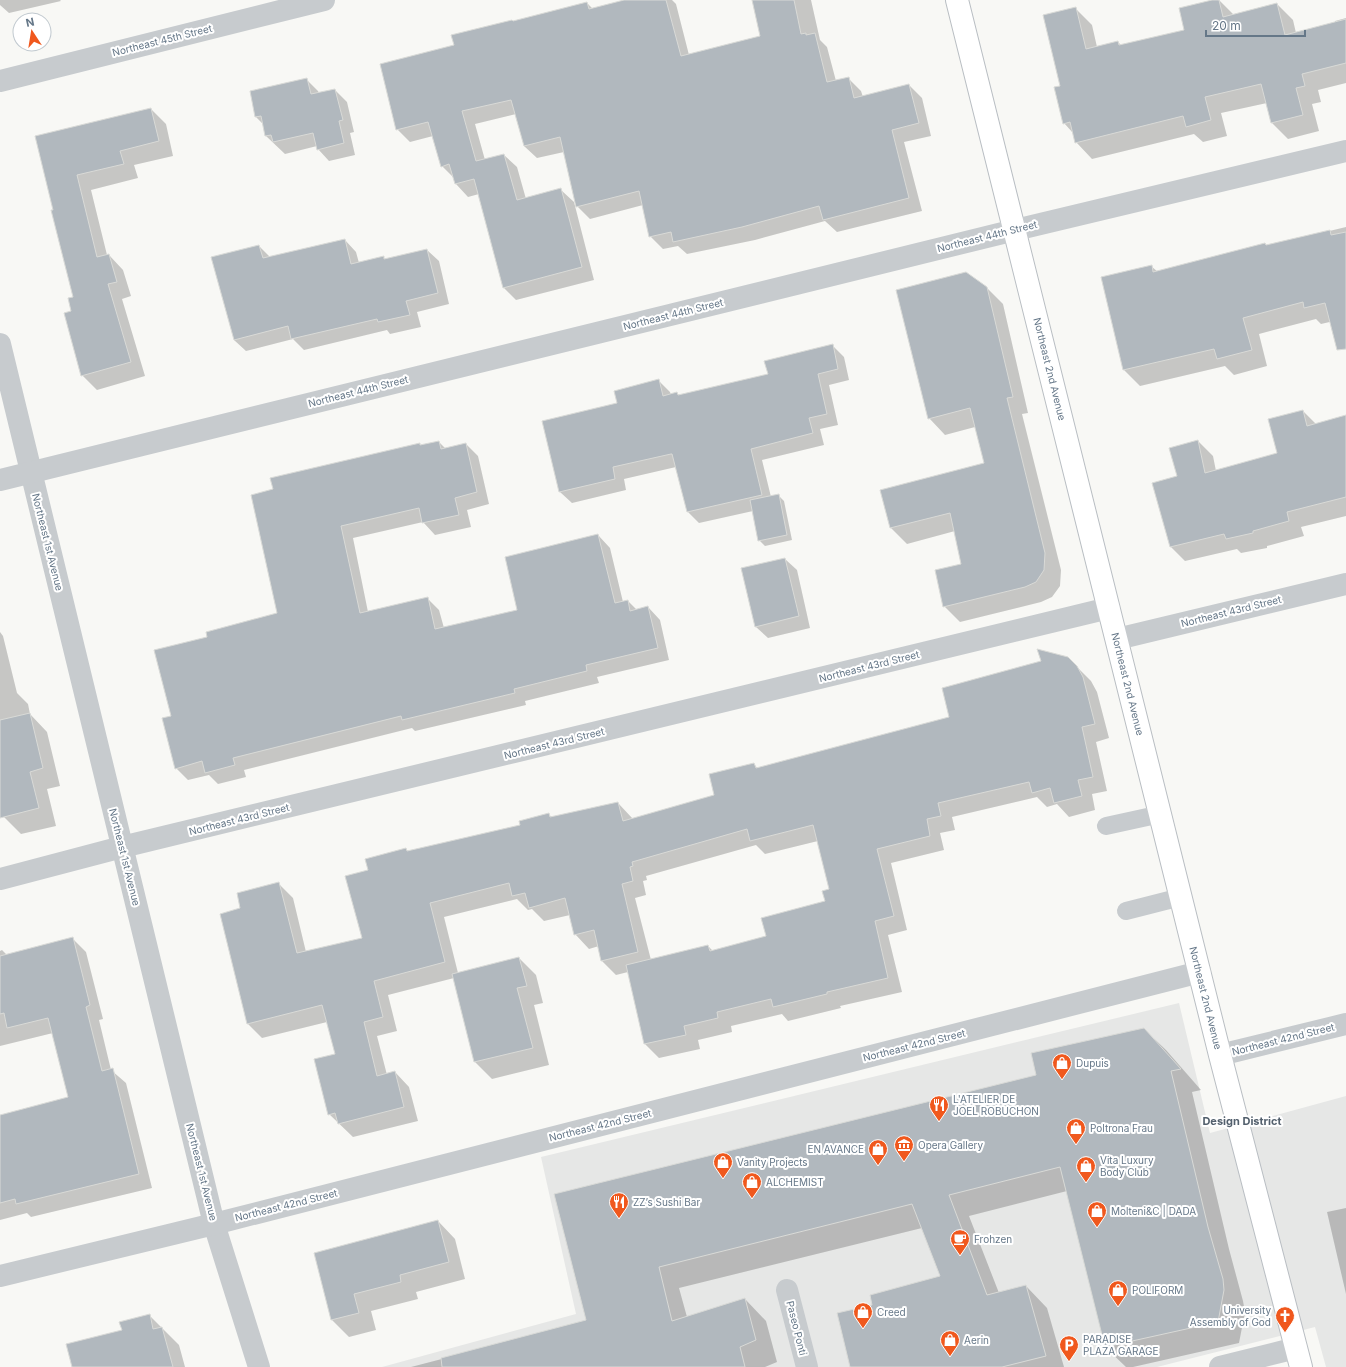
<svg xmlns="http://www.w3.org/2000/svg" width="1346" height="1367" font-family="Inter,sans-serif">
	<rect width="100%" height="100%" fill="#f8f8f5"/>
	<polygon fill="#e6e7e6" points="1179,1003 1210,1133 1346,1096 1346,1367 1326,1367 1315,1327 1157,1367 382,1367 576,1314 541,1157"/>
	<g fill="#0003" fill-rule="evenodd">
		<polygon points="0,0 60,0 61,1 9,13 0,5"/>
		<polygon points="628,0 672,0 676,4 689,55 761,37 753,0 811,0 820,40 827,47 836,81 848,78 861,91 863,97 909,85 922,98 931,136 904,142 922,211 837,232 825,221 755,240 687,254 678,246 663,249 650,236 643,205 590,219 577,206 564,152 537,158 524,146 516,114 475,124 485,160 504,155 517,167 526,199 561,190 574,202 594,280 516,300 504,288 479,194 468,197 456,184 454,178 442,166 433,136 410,142 397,129 455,46 513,22 587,3 593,9"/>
		<polygon points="1216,0 1219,0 1234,15 1277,4 1293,20 1296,33 1335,23 1335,21 1346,18 1346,83 1318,90 1321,102 1312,104 1319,131 1288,139 1272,123 1267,103 1221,113 1227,136 1203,142 1194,134 1092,159 1076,142 1073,133 1064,123 1062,86 1075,8 1092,25 1097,47 1118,42 1121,45 1186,30"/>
		<polygon points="306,79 318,91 319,93 335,90 347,102 354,132 350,133 355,155 329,161 318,149 317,146 285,154 266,136 263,124 256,117"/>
		<polygon points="151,109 166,124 173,156 134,165 138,178 91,190 107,255 109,255 123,270 131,296 122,299 145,376 97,390 82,375 72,311 74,298 36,137"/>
		<polygon points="1346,227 1346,332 1334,321 1321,324 1316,319 1259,334 1267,366 1234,375 1225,366 1140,386 1124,370 1151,266 1158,272"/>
		<polygon points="345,240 356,252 359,263 383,257 386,260 427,250 439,261 449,304 417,312 421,327 390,334 387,330 304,350 293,339 246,351 234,340 259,246 270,257"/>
		<polygon points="987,288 1003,304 1028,413 1022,414 1061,570 1060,586 1052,597 1041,602 960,622 944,606 962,565 955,531 907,544 891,528 985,464 975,427 945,435 929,418"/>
		<polygon points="832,345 844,357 849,380 829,385 838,425 820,429 824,445 762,460 771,497 778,495 784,501 792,540 765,546 759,540 753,511 699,523 688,512 676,467 624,479 626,490 572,503 560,492 543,422 618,404 659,381 670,392 671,395 677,393 680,396 769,374"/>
		<polygon points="1303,411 1316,424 1346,416 1346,516 1301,527 1304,536 1267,546 1267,548 1241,553 1237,549 1185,561 1170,546 1178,477 1198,441 1213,456 1216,471 1278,453"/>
		<polygon points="439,442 446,449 466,444 478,456 489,504 467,510 471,527 435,535 423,522 353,538 368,612 427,598 439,610 444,628 519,610 598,535 610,548 623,602 628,601 637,610 648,607 660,620 669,660 597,677 599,683 525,701 526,705 415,731 412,728 244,770 246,777 218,784 209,775 188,780 176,768 172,716 208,637 279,614 252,496 419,444 421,446"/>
		<polygon points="785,559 797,570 810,628 768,638 756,627"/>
		<polygon points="0,632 3,636 17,693 28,704 30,714 47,732 60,786 47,789 56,826 21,834 4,817 0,804"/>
		<path d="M1068,658L1091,681L1097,692L1109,738L1096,742L1107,791L1092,794L1095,810L1069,817L1057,804L1047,807L1037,797L952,817L955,830L940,833L944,850L891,863L907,930L888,935L902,992L840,1006L841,1008L788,1021L782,1014L731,1026L732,1032L698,1040L700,1049L659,1058L645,1044L628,972L616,975L602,961L599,946L589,949L575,934L570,915L544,921L532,909L528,910L517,899L444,917L458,973L519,958L536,975L543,1003L534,1005L549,1065L492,1079L475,1062L454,978L388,995L397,1031L377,1036L387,1075L395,1072L409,1087L418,1121L353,1137L329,1114L336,1055L327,1022L262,1038L248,1024L242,909L278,883L293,898L306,952L363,939L369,871L406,849L409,852L521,826L549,815L552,817L618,803L633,819L715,795L754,764L758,769L950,718ZM818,841L830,890L826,902L767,936L713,951L708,946L651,960L635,898L646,895L643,881L647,880L646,876L756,845L765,854Z"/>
		<polygon points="72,938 86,952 103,1019 99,1020 111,1070 126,1083 152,1188 31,1217 27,1213 0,1220 0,1135 69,1098 53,1033 0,1046 0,951 2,950 7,955"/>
		<polygon points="1144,1029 1166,1050 1201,1090 1192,1092 1229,1249 1243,1301 1245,1312 1239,1343 1133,1367 1126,1367 1105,1347 1067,1191 969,1216 999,1293 1026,1286 1047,1308 1064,1367 851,1367 873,1305 942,1276 922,1228 679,1288 687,1317 745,1299 766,1321 777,1362 765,1367 411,1367 587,1321 555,1195 1037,1076"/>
		<polygon points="1346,1208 1346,1294 1327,1212"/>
		<polygon points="438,1221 455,1239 465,1279 416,1292 418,1299 371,1311 376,1330 349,1337 332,1320 315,1254"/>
		<polygon points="149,1315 179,1345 185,1367 73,1367"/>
	</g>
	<g fill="#b1b8be" stroke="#d9dad7">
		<polygon points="624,0 666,0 681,56 760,36 752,0 794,0 801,34 806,33 806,35 815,33 827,82 849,77 854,98 909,84 919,123 892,130 909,198 823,220 819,206 742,227 673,242 671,232 649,237 639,191 576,207 560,137 524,146 511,100 462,111 476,161 504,154 517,200 561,188 582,267 503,288 474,179 455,184 449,164 441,167 428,122 396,130 380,64 454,45 451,35 512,20 513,21 587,2 589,9"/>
		<polygon points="1212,0 1219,0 1223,17 1277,3 1285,35 1346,19 1346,63 1302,74 1305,86 1296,88 1303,115 1271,123 1261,84 1205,97 1211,120 1186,127 1183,116 1075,143 1070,122 1063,124 1054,87 1060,86 1043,15 1076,7 1086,49 1118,41 1119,45 1184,30 1179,8"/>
		<polygon points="307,78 311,94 335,89 343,120 339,121 344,143 317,150 313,133 273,142 271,135 265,136 261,116 255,117 250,91"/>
		<polygon points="151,108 159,141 120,151 124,164 77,175 97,257 109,254 117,282 108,284 131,362 81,376 64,313 71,311 68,298 73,297 51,210 53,210 35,136"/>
		<polygon points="1330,230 1331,235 1346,232 1346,349 1337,350 1325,303 1304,308 1303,302 1243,318 1252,350 1217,359 1214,349 1123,370 1101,277 1152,265 1153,272 1265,243 1266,245"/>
		<polygon points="345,239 351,264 384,256 384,259 427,249 438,293 406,301 410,315 378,322 377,319 291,339 288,326 234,340 211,257 259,245 263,258"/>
		<polygon points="966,272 987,287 1013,397 1007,398 1045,553 1044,570 1036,582 1025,587 943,607 935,570 961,564 950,513 890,528 880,490 984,463 970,408 928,419 896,290"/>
		<polygon points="833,344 838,369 818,374 827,414 809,418 813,433 751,449 762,495 687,512 672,454 671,454 613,467 615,479 559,492 542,421 617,403 614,391 659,379 663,396 677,392 678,395 768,374 764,361"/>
		<polygon points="1303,410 1307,426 1346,415 1346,497 1287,512 1289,521 1253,531 1253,533 1226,539 1224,534 1170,547 1152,483 1177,476 1169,448 1198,440 1205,473 1277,453 1268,419"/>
		<polygon points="439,441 441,449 466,443 477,492 455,498 459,515 422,523 419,508 341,526 360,613 428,597 435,629 517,610 505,557 598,534 615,603 628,600 630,611 648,606 658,648 586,665 587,671 514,689 515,693 402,720 401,716 233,758 235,765 205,773 202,761 175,769 162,718 171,716 154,650 207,637 206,632 277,613 251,495 273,489 270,478 420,443 420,445"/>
		<polygon points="779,494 787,535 758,541 750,500"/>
		<polygon points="785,558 799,616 755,627 741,568"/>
		<polygon points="1037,649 1068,657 1077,666 1083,677 1095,724 1082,727 1093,777 1078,780 1082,796 1054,803 1050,788 1032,793 1029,782 938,803 941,816 927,819 930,836 877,849 894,916 875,921 888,978 827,992 827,994 773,1007 771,999 717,1012 718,1018 684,1026 686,1035 644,1044 626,965 708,945 710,951 766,936 761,918 825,901 822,891 829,889 813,825 750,841 747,829 632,862 633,866 630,867 633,881 622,884 638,952 601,961 594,930 574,935 565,898 529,908 525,893 512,896 509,883 430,903 445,962 374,981 383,1017 364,1022 377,1076 395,1071 404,1107 338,1124 335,1113 328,1115 314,1059 335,1054 322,1005 247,1024 220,914 240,908 237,893 279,882 297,953 362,938 345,876 368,870 365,859 406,848 407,851 520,825 519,821 549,813 550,817 618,802 623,821 714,795 709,774 754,763 756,768 949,717 942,688 1041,661"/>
		<polygon points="30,713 43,768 30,772 39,808 0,818 0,720"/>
		<polygon points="73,937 90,1005 86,1007 102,1071 113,1068 139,1174 16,1204 15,1199 0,1203 0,1115 68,1097 48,1018 7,1028 4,1013 0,1014 0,956"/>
		<polygon points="519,957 527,986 517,988 533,1048 474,1062 452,974"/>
		<polygon points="1144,1028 1181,1069 1171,1071 1208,1227 1223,1279 1224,1290 1218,1322 1105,1347 1060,1167 949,1195 987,1295 1026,1285 1046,1356 1002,1367 850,1367 837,1313 872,1305 870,1295 940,1276 912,1204 659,1267 672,1321 745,1298 756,1340 740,1347 745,1367 442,1367 441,1358 586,1320 554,1194 1036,1075 1031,1053"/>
		<polygon points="438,1220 449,1262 400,1275 401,1282 354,1294 359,1313 331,1320 314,1253"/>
		<polygon points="150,1314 153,1329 162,1327 173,1367 72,1367 66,1344 122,1330 119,1322"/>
	</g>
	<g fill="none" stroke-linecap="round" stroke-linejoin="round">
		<defs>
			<polyline id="secondary" points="957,0 1220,1055 1301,1367"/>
		</defs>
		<use href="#secondary" stroke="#b9bec3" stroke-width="24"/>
		<g stroke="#c7cbce" stroke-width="18">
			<polyline points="1106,826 1161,814"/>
			<polyline points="1126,911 1181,897"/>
		</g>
		<polyline stroke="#c7cbce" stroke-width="22" points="787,1290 807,1367"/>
		<g stroke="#c7cbce" stroke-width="22">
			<polyline points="0,81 324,0"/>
			<polyline points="0,344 214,1224 259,1367"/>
			<polyline points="0,480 1015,230 1346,151"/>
			<polyline points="1117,639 1346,584"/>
			<polyline points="0,879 122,847 1109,608"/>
			<polyline points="1220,1055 1346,1024"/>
			<polyline points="0,1276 214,1224 1200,972"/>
			<polyline points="1220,1367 1296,1348"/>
		</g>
		<use href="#secondary" stroke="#fff" stroke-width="22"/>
	</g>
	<defs>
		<symbol id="shop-pin" viewBox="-11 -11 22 30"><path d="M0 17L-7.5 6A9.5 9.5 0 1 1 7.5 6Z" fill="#f0581d" stroke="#fff"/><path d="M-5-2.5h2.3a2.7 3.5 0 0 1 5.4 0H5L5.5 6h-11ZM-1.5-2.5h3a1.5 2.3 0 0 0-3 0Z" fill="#fff"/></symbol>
		<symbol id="restaurant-pin" viewBox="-11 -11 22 30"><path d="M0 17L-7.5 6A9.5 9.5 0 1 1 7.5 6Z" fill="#f0581d" stroke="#fff"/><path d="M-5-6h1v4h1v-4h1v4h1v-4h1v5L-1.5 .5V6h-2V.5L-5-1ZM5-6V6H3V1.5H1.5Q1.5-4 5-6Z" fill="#fff"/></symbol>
		<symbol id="museum-pin" viewBox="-11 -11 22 30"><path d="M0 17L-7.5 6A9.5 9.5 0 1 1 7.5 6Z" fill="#f0581d" stroke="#fff"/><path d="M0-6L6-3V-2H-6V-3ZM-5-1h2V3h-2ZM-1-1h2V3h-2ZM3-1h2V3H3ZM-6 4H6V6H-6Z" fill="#fff"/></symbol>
		<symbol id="cafe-pin" viewBox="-11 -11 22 30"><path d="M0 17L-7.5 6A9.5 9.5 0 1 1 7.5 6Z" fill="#f0581d" stroke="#fff"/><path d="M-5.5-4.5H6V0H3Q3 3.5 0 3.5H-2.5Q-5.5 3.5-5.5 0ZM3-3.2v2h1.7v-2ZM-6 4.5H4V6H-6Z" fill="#fff"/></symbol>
		<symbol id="church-pin" viewBox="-11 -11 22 30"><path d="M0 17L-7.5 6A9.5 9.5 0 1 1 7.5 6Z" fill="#f0581d" stroke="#fff"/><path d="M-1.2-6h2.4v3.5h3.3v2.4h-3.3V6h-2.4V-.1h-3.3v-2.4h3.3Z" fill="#fff"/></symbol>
		<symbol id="parking-pin" viewBox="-11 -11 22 30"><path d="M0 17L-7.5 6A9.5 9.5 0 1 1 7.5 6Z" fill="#f0581d" stroke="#fff"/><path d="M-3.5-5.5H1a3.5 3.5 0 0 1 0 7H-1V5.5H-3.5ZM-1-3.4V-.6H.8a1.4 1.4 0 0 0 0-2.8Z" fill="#fff"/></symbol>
	</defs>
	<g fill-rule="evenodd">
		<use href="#shop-pin" x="1051" y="1052" width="22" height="30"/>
		<use href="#restaurant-pin" x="928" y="1094" width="22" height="30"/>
		<use href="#shop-pin" x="1065" y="1117" width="22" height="30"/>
		<use href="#museum-pin" x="893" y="1134" width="22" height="30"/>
		<use href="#shop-pin" x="867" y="1138" width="22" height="30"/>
		<use href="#shop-pin" x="712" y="1151" width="22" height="30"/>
		<use href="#shop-pin" x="1075" y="1155" width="22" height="30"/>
		<use href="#shop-pin" x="741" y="1171" width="22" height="30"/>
		<use href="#restaurant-pin" x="608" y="1191" width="22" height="30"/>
		<use href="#shop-pin" x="1086" y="1200" width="22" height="30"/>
		<use href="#cafe-pin" x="949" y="1228" width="22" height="30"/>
		<use href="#shop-pin" x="1107" y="1279" width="22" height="30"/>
		<use href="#shop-pin" x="852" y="1301" width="22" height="30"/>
		<use href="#church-pin" x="1274" y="1305" width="22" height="30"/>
		<use href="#shop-pin" x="939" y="1329" width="22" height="30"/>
		<use href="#parking-pin" x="1058" y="1334" width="22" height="30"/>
	</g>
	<g text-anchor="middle" stroke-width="4" stroke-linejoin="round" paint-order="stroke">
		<g font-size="10" fill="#657788" stroke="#fff">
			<text transform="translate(162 40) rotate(-14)" y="4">Northeast 45th Street</text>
			<text transform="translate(987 236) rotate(-14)" y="4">Northeast 44th Street</text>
			<text transform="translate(673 314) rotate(-14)" y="4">Northeast 44th Street</text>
			<text transform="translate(1050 369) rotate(76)" y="4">Northeast 2nd Avenue</text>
			<text transform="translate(358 391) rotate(-14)" y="4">Northeast 44th Street</text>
			<text transform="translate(48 542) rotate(76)" y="4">Northeast 1st Avenue</text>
			<text transform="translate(1231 611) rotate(-14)" y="4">Northeast 43rd Street</text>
			<text transform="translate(869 666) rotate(-14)" y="4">Northeast 43rd Street</text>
			<text transform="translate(1128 684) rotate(76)" y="4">Northeast 2nd Avenue</text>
			<text transform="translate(554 743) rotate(-14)" y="4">Northeast 43rd Street</text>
			<text transform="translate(239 819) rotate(-14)" y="4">Northeast 43rd Street</text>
			<text transform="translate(125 857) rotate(76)" y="4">Northeast 1st Avenue</text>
			<text transform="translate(1206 998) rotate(76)" y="4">Northeast 2nd Avenue</text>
			<text transform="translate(1283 1039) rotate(-14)" y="4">Northeast 42nd Street</text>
			<text transform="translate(914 1045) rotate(-14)" y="4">Northeast 42nd Street</text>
			<text transform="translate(600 1125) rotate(-14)" y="4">Northeast 42nd Street</text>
			<text transform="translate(202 1172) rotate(76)" y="4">Northeast 1st Avenue</text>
			<text transform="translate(286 1205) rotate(-14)" y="4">Northeast 42nd Street</text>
			<text transform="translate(797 1328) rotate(76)" y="4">Paseo Ponti</text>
		</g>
		<g font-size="10" fill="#657788" stroke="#fff" text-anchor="start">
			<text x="1076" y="1067">Dupuis</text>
			<text x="953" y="1103">L'ATELIER DE<tspan x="953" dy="12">JOEL ROBUCHON</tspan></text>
			<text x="1090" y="1132">Poltrona Frau</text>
			<text x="918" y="1149">Opera Gallery</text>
			<text x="864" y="1153" text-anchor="end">EN AVANCE</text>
			<text x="1100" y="1164">Vita Luxury<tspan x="1100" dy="12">Body Club</tspan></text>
			<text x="737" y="1166">Vanity Projects</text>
			<text x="766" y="1186">ALCHEMIST</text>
			<text x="633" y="1206">ZZ’s Sushi Bar</text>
			<text x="1111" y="1215">Molteni&amp;C | DADA</text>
			<text x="974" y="1243">Frohzen</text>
			<text x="1132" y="1294">POLIFORM</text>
			<text x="1271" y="1314" text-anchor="end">University<tspan x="1271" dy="12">Assembly of God</tspan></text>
			<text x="877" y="1316">Creed</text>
			<text x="1083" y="1343">PARADISE<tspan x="1083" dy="12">PLAZA GARAGE</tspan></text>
			<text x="964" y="1344">Aerin</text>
		</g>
		<g font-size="11" font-weight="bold" fill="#53606d" stroke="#fff">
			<text x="1242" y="1125">Design District</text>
		</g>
	</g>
	<g transform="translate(32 32) rotate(348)"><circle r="19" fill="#ffffff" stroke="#c1c9cf"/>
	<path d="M0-3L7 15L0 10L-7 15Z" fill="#f0581d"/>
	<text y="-6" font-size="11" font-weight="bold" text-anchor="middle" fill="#657788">N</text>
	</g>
	<path d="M1206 30v6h99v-6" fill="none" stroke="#657788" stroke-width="2"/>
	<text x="1212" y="30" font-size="12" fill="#657788" stroke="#ffffff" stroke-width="3" paint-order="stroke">20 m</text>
</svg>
